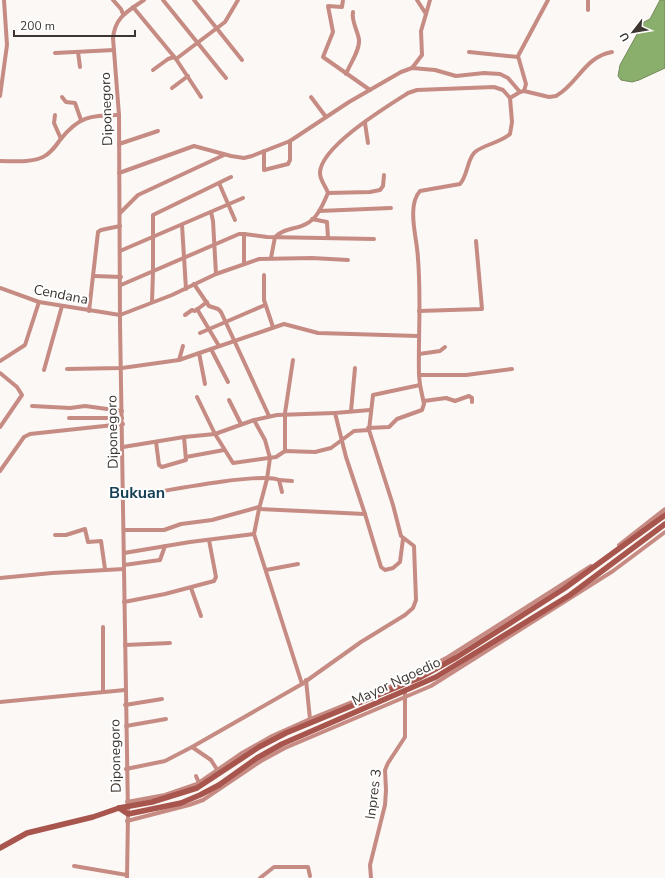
<svg xmlns="http://www.w3.org/2000/svg" width="665" height="878" font-family="'Nunito Sans',sans-serif">
	<rect width="100%" height="100%" fill="#fcf8f5"/>
	<polygon fill="#8aae6b" stroke="#738a59" points="660,0 665,0 665,68 639,80 632,82 621,80 618,76 620,65 636,36 644,22 650,19"/>
	<g fill="none" stroke-linecap="round" stroke-linejoin="round">
		<g stroke="#c68c84" stroke-width="4">
			<polyline points="113,0 121,9 123,14"/>
			<polyline points="163,0 226,78"/>
			<polyline points="194,0 242,60"/>
			<polyline points="343,0 342,7 328,6 333,32 323,57 370,90"/>
			<polyline points="588,0 588,10"/>
			<polyline points="133,7 176,59 201,97"/>
			<polyline points="426,14 430,0"/>
			<polyline points="78,52 80,67"/>
			<polyline points="469,52 518,57"/>
			<polyline points="55,53 114,50"/>
			<polyline points="176,59 225,22 238,0"/>
			<polyline points="412,68 422,55 421,31 426,14 417,0"/>
			<polyline points="153,70 168,59 174,57"/>
			<path d="M346,74C350,64 360,50 359,40C358,31 351,21 353,12"/>
			<polyline points="172,88 188,76"/>
			<path d="M524,91L549,97L556,96C578,84 584,57 612,52"/>
			<polyline points="0,96 7,45 4,0"/>
			<polyline points="62,97 66,102 75,103 81,120"/>
			<polyline points="311,97 326,117"/>
			<polyline points="55,115 54,123 61,139"/>
			<polyline points="365,123 368,143"/>
			<polyline points="119,144 158,131"/>
			<polyline points="264,151 264,170 288,164 290,160 290,141"/>
			<path d="M0,161C14,161 30,163 43,157C50,154 55,147 60,140C78,117 90,115 119,115"/>
			<polyline points="119,173 194,146 231,156 244,158 252,156 290,141 349,102 401,72 412,68 435,70 456,76 484,73 500,74 508,78 520,92 524,91 526,84 518,56 548,0"/>
			<polyline points="219,183 235,220"/>
			<path d="M328,193C326,186 320,181 320,173C320,147 386,107 408,93L417,90L494,87L503,90L510,98"/>
			<polyline points="328,193 370,192 380,190 383,186 384,175"/>
			<polyline points="319,211 391,208"/>
			<polyline points="211,212 213,221 216,274"/>
			<polyline points="120,213 138,195 224,155"/>
			<polyline points="312,219 327,222 328,238"/>
			<polyline points="182,225 186,289"/>
			<polyline points="244,234 267,237 374,239"/>
			<polyline points="120,251 243,198"/>
			<path d="M271,258L275,237C286,227 295,230 306,224C318,218 323,204 328,193"/>
			<polyline points="264,275 264,300 273,327"/>
			<polyline points="94,276 121,277"/>
			<polyline points="194,284 209,306 218,309 221,312 269,416"/>
			<polyline points="121,285 239,234 244,234 244,264"/>
			<polyline points="0,288 39,302 120,315 172,295 216,274 259,259 312,258 348,260"/>
			<polyline points="152,302 153,272 153,215 231,177"/>
			<polyline points="197,309 219,346"/>
			<polyline points="89,311 98,232 101,230 120,226"/>
			<polyline points="419,311 482,309 476,241"/>
			<polyline points="185,315 192,310 195,311 207,302"/>
			<polyline points="200,333 265,305"/>
			<polyline points="211,349 228,382"/>
			<polyline points="199,353 205,384"/>
			<polyline points="419,354 440,351 445,347"/>
			<polyline points="179,360 183,346"/>
			<polyline points="0,361 25,345 39,302"/>
			<polyline points="67,369 122,368 179,360 284,324 318,333 418,336"/>
			<path d="M512,369L466,375H419C418,333 422,290 417,248C415,232 408,204 420,191L460,184C468,175 467,159 475,152C485,144 500,143 510,134L512,122L510,98L520,92"/>
			<polyline points="44,370 62,306"/>
			<polyline points="0,373 17,387 22,395 0,427"/>
			<polyline points="197,397 215,434 233,463 276,457 285,451 315,452 331,448 354,431 369,430"/>
			<polyline points="229,400 241,424"/>
			<polyline points="424,401 446,398 455,401 469,396 472,398 472,402"/>
			<polyline points="32,406 70,408 85,406 122,411"/>
			<polyline points="351,411 355,368"/>
			<polyline points="69,418 122,418"/>
			<polyline points="254,420 265,440 270,458 267,479 259,509 254,534 302,684"/>
			<polyline points="368,428 389,427 397,419 422,410 424,404 420,385"/>
			<polyline points="156,442 159,465 162,467 186,460 184,437"/>
			<polyline points="123,447 184,437 215,434 254,420 277,415 335,413"/>
			<polyline points="285,451 285,413 293,360"/>
			<polyline points="186,457 224,450"/>
			<polyline points="0,471 24,437 30,434 123,424"/>
			<polyline points="279,480 292,481"/>
			<path d="M123,498C149,494 261,471 279,480L282,492"/>
			<polyline points="259,509 365,514 381,567 385,570 393,568 400,562 403,539"/>
			<polyline points="365,514 346,457 335,413 370,410"/>
			<polyline points="124,530 164,530 181,524 212,520 259,507"/>
			<polyline points="55,535 66,535 85,529 88,542 101,541 105,569"/>
			<polyline points="619,545 665,509"/>
			<polyline points="124,553 190,542 254,534"/>
			<polyline points="124,565 160,560 165,546"/>
			<polyline points="266,570 298,564"/>
			<polyline points="0,578 52,573 124,569"/>
			<polyline points="191,588 201,616"/>
			<polyline points="124,602 165,594 214,581 216,577 209,540"/>
			<polyline points="103,627 103,691"/>
			<polyline points="125,645 170,643"/>
			<polyline points="0,702 125,690"/>
			<polyline points="125,705 162,699"/>
			<polyline points="310,719 399,683 448,657 591,566"/>
			<polyline points="126,726 166,719"/>
			<polyline points="192,747 211,760 218,771"/>
			<polyline points="126,769 165,761 192,747 302,684 361,642 405,615 413,608 416,600 414,546 401,536 393,505 369,430 373,395 420,385 419,375"/>
			<polyline points="196,776 199,783"/>
			<polyline points="127,802 165,795 197,784 242,753 272,736 310,719 306,680"/>
			<polyline points="127,821 189,805 203,800 261,761 285,748 431,686 613,571 665,532"/>
			<polyline points="74,866 127,875"/>
			<path d="M127,878L128,814L120,323L119,115L113,38C115,17 128,11 144,0"/>
			<polyline points="260,878 274,867 308,867 310,876"/>
			<polyline points="371,878 370,865 385,805 386,790 385,770 388,763 405,737 405,692"/>
		</g>
		<g stroke="#a8554d" stroke-width="5.5">
			<polyline points="119,808 128,814 181,803 200,795 219,785 257,758 282,744 436,677 570,595 665,524"/>
			<polyline points="0,848 27,833 93,817 119,808 152,802 197,788 259,747 286,733 419,678 457,657 565,588 665,515"/>
		</g>
	</g>
	<g text-anchor="middle" stroke-width="4" stroke-linejoin="round" paint-order="stroke">
		<g font-size="14" fill="#3d352f" stroke="#fff">
			<text transform="translate(106 109) rotate(-92)" y="5">Diponegoro</text>
			<text transform="translate(61 294) rotate(11)" y="5">Cendana</text>
			<text transform="translate(112 432) rotate(-91)" y="5">Diponegoro</text>
			<text transform="translate(396 681) rotate(-25)" y="5">Mayor Ngoedio</text>
			<text transform="translate(115 756) rotate(-91)" y="5">Diponegoro</text>
			<text transform="translate(373 794) rotate(-83)" y="5">Inpres 3</text>
		</g>
		<g font-size="16" font-weight="bold" fill="#184157" stroke="#fff">
			<text x="137" y="498">Bukuan</text>
		</g>
	</g>
	<g transform="translate(633 32) rotate(239)" stroke="#ffffff" stroke-width="3" paint-order="stroke">
	<path d="M0-3L7 15L0 10L-7 15Z" fill="#3d352f"/>
	<text y="-6" font-size="11" font-weight="bold" text-anchor="middle" fill="#3d352f">U</text>
	</g>
	<path d="M14 30v6h121v-6" fill="none" stroke="#3d352f" stroke-width="2"/>
	<text x="20" y="30" font-size="12" fill="#3d352f" stroke="#ffffff" stroke-width="3" paint-order="stroke">200 m</text>
</svg>
